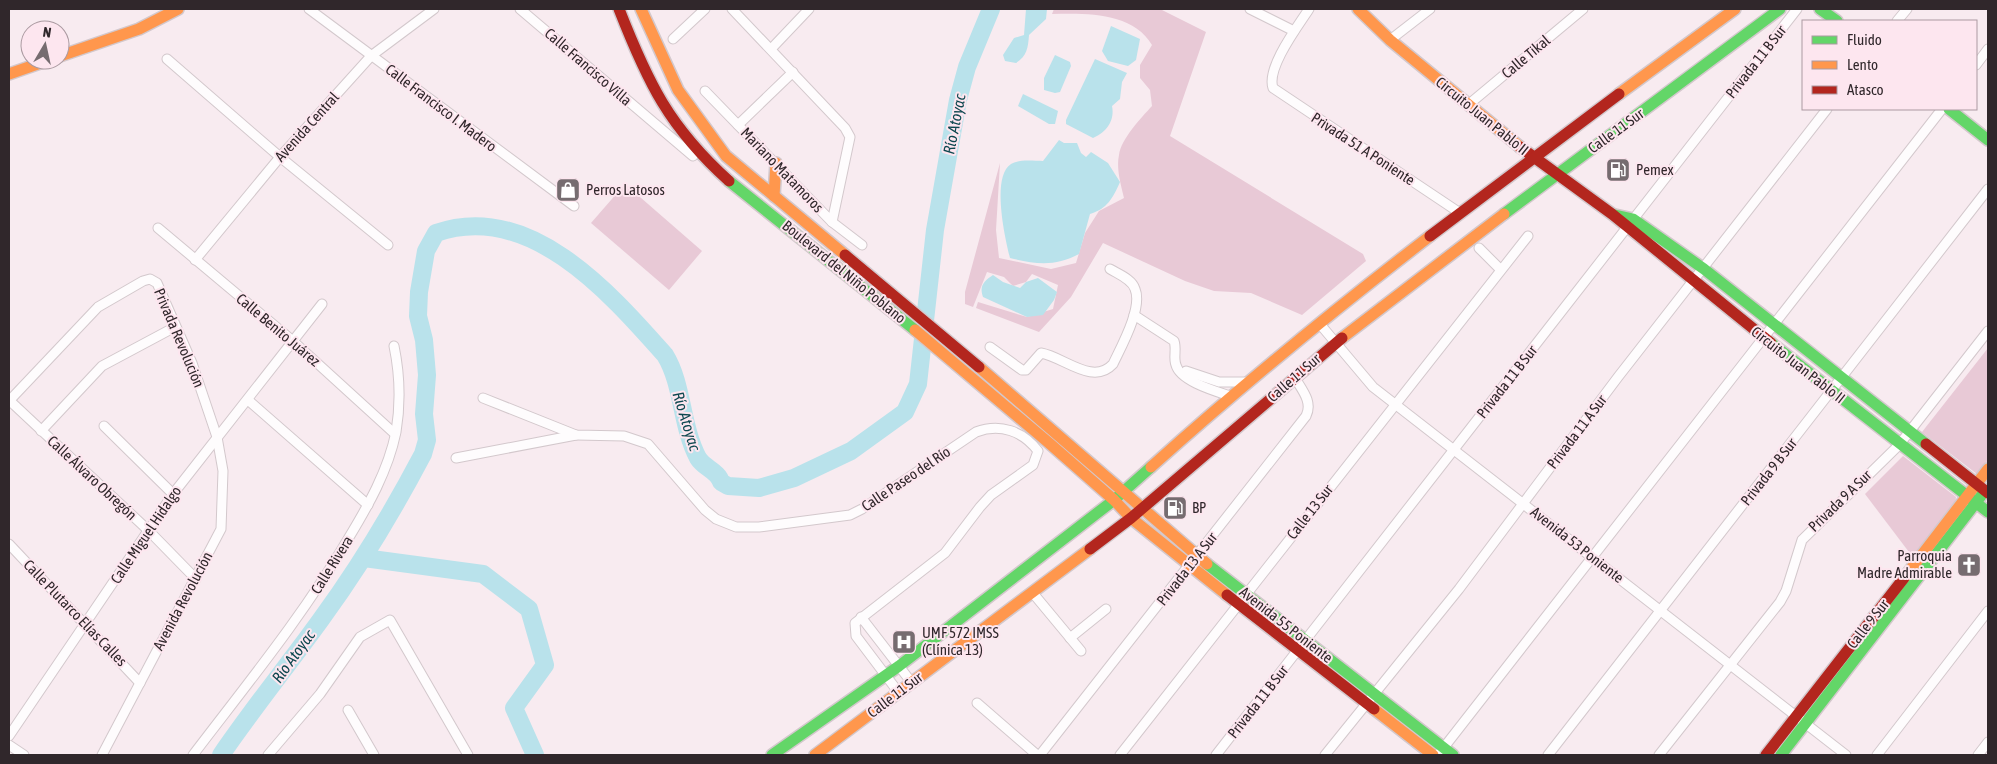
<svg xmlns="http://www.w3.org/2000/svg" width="1997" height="764" font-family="'Asap Condensed',sans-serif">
	<rect width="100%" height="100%" fill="#f8ebf0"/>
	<g fill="#e8c9d6">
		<path d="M1054,9H1160L1206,32L1170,136L1363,254L1366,261L1302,315L1251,293L1214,291L1185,281L1103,243L1071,297L1039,332L976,308L978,302L1027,317L1053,309L1058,285L1032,274L1026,282L1013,286L1004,277L987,272L973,307L965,304V292L1000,163L996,230L999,258L1051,269L1076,263L1085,233L1099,211L1124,198C1121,185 1116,169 1119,155C1121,139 1141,118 1152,106L1150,90L1140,78V65L1152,45C1133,12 1086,13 1052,14Z"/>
		<polygon points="625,184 702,251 669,290 591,223"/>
		<polygon points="1988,348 1988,460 1977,474 1922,432"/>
		<polygon points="1903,456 1956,497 1955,506 1915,560 1865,494"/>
	</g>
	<g fill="#b9e2eb">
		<path d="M1026,9H1047L1046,19L1029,35C1028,48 1027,56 1016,63L1005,61L1003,55L1014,38L1024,35Z"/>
		<polygon points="1111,26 1140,39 1136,60 1128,66 1108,61 1102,51"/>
		<polygon points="1055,55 1070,62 1071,66 1060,92 1055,93 1044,90 1044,78"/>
		<path d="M1095,59L1127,73L1122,82L1120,99L1112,106C1115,120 1107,132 1093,138L1066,124V120Z"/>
		<polygon points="1023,94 1058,111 1055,124 1049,124 1018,106"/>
		<path d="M1059,140L1064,143H1077L1081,153L1086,157L1091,152L1108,163L1120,182C1113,198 1107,209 1090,214L1079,254C1055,267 1035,264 1010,258C1005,238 991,177 1011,164C1019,159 1033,161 1043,161Z"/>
		<path d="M993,275L1003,282L1020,288L1026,282L1038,278L1057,292L1054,300L1043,315L1027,317L983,297C979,286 984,281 993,275Z"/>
	</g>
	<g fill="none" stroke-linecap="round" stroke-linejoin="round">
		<g stroke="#b9e2eb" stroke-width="18">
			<polyline points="364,558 483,574 529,609 545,665 514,708 535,755"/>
			<path d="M221,755C253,708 289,664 322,618C360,566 393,511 423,454L427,440L424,414L427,375L424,340L418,316L419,292L426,251L436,233C529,200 610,293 665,355C683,384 681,426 698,458C704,468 718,471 721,482L728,486L759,488L794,478L851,451L905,412L918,384L935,230L958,100L967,67L991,9"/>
		</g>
		<defs>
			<g id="street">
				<polyline points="309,9 574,206"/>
				<polyline points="520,9 693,156"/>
				<polyline points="732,9 845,128 850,137 832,222"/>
				<polyline points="1250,9 1294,31"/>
				<path d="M1309,9C1298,26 1266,68 1273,88L1460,213"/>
				<polyline points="1897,21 1907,9"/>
				<polyline points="673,39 705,9"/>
				<polyline points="1390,40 1430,9"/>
				<polyline points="771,49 809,9"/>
				<polyline points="167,59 280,157 388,245"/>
				<polyline points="1976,65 1988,49"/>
				<polyline points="705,91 832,222 862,245"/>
				<polyline points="1468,105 1583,9"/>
				<polyline points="738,125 793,72"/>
				<polyline points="158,228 294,342 395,434"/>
				<polyline points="1479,248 1500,269"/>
				<polyline points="195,260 280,157 371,56 434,9"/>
				<path d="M1134,315L1174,341C1177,349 1173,357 1176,365C1180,381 1215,391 1230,396"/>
				<polyline points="1319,323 1373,387 1846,755"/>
				<path d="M990,347L1022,370H1026L1041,353C1064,357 1093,386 1113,364C1121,347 1143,308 1135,289C1132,279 1118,274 1110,269"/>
				<polyline points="1186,371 1219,382 1246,382"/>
				<path d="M483,398L576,435L624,436L648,444L705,510L716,519L736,527H759L850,515L862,509L976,432C1000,423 1023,431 1038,451L1033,465L991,495L980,507L945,553L855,623L856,636L899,693"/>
				<polyline points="9,400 149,531 196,579"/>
				<polyline points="248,400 368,505"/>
				<polyline points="9,401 98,307 143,281 150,279 157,283 192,363 217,437 223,471 221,529 102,755"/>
				<polyline points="104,426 173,494"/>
				<polyline points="41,431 102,366 175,327"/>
				<polyline points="456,458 576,435"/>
				<polyline points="9,544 140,683"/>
				<polyline points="1032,592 1081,651"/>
				<polyline points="861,617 912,683"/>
				<polyline points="1070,638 1106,609"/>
				<polyline points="977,703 1037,755"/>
				<polyline points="348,710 374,755"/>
				<polyline points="9,736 173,494 322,304"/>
				<polyline points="9,745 24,755"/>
				<path d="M193,755C247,684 303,616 348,539C368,506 388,471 396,432C401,402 400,375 394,346"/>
				<polyline points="268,755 320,694 360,637 390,620 468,755"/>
				<path d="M1040,755L1306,416C1313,402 1302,390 1295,378"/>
				<polyline points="1120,755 1528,236"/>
				<polyline points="1216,755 1797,9"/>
				<polyline points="1325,755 1459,589 1618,377 1827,109"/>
				<polyline points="1438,755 1942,109"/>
				<polyline points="1548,755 1988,189"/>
				<polyline points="1659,755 1780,602 1786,591 1802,540 1899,445 1988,331"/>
				<polyline points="1877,755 1988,611"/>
				<polyline points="1978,755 1988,742"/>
			</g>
			<g id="fast">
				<polyline points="1820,9 1837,21"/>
				<polyline points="1949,109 1988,140"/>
				<polyline points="729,181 915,330"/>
				<polyline points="1504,214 1780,9"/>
				<polyline points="1615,215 1633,219 1704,269 1926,444"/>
				<polyline points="1771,343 1988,512"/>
				<polyline points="1207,564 1453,755"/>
				<polyline points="772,755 899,666 1114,500 1151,467"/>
				<polyline points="1781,755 1981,496"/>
			</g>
			<g id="slow">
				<polyline points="641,9 678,90 726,156 845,255"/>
				<polyline points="1358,9 1390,40 1520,147"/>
				<polyline points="60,56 139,29 178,9"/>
				<polyline points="9,74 49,60"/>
				<polyline points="1619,94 1735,9"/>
				<polyline points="774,196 776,163"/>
				<polyline points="915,330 1049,443 1114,500 1131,518 1227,595"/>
				<polyline points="1342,338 1504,214"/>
				<polyline points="979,367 1207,564"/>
				<path d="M1151,467C1241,386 1334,310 1430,236"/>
				<polyline points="1904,578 1988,469"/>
				<polyline points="1374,709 1433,755"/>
				<polyline points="815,755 1090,549"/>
			</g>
			<g id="jam">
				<path d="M619,9C648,83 669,127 729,181"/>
				<polyline points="1520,147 1612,214 1771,343"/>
				<polyline points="1430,236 1619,94"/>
				<polyline points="845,255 979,367"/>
				<polyline points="1926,444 1988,493"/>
				<polyline points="1090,549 1131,518 1342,338"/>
				<polyline points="1227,595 1374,709"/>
				<polyline points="1766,755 1904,578"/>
			</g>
		</defs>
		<use href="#street" stroke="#d3c8cc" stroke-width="11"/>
		<use href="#fast" stroke="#d3c8cc" stroke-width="14"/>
		<use href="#slow" stroke="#d3c8cc" stroke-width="14"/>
		<use href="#jam" stroke="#d3c8cc" stroke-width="14"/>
		<use href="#street" stroke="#fefcfd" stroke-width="9"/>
		<use href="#fast" stroke="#63d668" stroke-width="11"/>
		<use href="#slow" stroke="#ff974d" stroke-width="11"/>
		<use href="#jam" stroke="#b3261e" stroke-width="11"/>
	</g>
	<defs>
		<symbol id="fuel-square" viewBox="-11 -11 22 22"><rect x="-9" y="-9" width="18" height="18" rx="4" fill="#766c70" stroke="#fde6ef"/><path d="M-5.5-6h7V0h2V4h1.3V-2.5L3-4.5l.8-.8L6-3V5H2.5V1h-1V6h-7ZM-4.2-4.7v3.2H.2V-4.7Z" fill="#fff"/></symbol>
		<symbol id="shop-square" viewBox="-11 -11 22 22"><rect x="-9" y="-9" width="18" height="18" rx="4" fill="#766c70" stroke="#fde6ef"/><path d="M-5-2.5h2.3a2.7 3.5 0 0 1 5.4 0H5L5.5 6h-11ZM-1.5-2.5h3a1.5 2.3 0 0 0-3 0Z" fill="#fff"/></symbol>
		<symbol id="church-square" viewBox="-11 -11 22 22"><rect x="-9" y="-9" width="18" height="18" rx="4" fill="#766c70" stroke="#fde6ef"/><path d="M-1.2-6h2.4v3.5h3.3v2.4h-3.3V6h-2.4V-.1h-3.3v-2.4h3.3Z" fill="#fff"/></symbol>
		<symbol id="hospital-square" viewBox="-11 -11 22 22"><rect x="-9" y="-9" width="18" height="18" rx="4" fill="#766c70" stroke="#fde6ef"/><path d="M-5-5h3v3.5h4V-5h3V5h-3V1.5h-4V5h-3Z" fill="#fff"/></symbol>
	</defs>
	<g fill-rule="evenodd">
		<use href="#fuel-square" x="1604" y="156" width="28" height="28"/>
		<use href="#shop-square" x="554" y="176" width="28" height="28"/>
		<use href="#fuel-square" x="1161" y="494" width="28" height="28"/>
		<use href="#church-square" x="1955" y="551" width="28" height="28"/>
		<use href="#hospital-square" x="890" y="628" width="28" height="28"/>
	</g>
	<g text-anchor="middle" stroke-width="4" stroke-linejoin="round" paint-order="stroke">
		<g font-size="15" fill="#30272b" stroke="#fde6ef">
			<text transform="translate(1526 57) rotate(-40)" y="5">Calle Tikal</text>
			<text transform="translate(1756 62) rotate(-52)" y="5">Privada 11 B Sur</text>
			<text transform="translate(588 67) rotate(41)" y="5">Calle Francisco Villa</text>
			<text transform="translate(441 108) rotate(37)" y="5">Calle Francisco I. Madero</text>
			<text transform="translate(1482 116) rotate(39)" y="5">Circuito Juan Pablo II</text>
			<text transform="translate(307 127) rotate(-48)" y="5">Avenida Central</text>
			<text transform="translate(1616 131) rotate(-36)" y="5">Calle 11 Sur</text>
			<text transform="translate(1363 149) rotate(33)" y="5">Privada 51 A Poniente</text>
			<text transform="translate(782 170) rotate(46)" y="5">Mariano Matamoros</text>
			<text transform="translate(844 272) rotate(39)" y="5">Boulevard del Niño Poblano</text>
			<text transform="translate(278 330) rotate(40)" y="5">Calle Benito Juárez</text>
			<text transform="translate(179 338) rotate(67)" y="5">Privada Revolución</text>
			<text transform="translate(1798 365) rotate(38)" y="5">Circuito Juan Pablo II</text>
			<text transform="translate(1294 378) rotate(-41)" y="5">Calle 11 Sur</text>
			<text transform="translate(1507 382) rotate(-52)" y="5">Privada 11 B Sur</text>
			<text transform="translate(1577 432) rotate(-53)" y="5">Privada 11 A Sur</text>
			<text transform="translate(1769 472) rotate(-52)" y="5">Privada 9 B Sur</text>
			<text transform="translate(92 478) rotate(43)" y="5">Calle Álvaro Obregón</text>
			<text transform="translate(906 479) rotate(-34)" y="5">Calle Paseo del Río</text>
			<text transform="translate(1840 501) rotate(-44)" y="5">Privada 9 A Sur</text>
			<text transform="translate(1310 512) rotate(-52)" y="5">Calle 13 Sur</text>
			<text transform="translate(146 535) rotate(-56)" y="5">Calle Miguel Hidalgo</text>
			<text transform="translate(1577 545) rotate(38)" y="5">Avenida 53 Poniente</text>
			<text transform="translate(332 565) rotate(-58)" y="5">Calle Rivera</text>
			<text transform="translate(1187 569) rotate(-52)" y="5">Privada 13 A Sur</text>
			<text transform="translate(183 601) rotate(-62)" y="5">Avenida Revolución</text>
			<text transform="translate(75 613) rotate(46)" y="5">Calle Plutarco Elías Calles</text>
			<text transform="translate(1868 624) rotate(-52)" y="5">Calle 9 Sur</text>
			<text transform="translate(1286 625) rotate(38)" y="5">Avenida 55 Poniente</text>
			<text transform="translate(895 695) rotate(-37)" y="5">Calle 11 Sur</text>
			<text transform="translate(1258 702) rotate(-52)" y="5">Privada 11 B Sur</text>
		</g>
		<g font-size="15" fill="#30272b" stroke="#fde6ef" text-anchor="start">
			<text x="1636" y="175">Pemex</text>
			<text x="586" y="195">Perros Latosos</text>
			<text x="1192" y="513">BP</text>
			<text x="1952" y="561" text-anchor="end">Parroquia<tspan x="1952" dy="17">Madre Admirable</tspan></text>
			<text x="922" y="638">UMF 572 IMSS<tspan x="922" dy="17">(Clínica 13)</tspan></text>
		</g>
		<g font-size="16" font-style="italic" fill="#0e4850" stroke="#fde6ef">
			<text transform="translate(954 124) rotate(-79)" y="6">Río Atoyac</text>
			<text transform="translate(687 421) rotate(73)" y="6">Río Atoyac</text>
			<text transform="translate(293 656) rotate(-54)" y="6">Río Atoyac</text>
		</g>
	</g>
	<rect width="1997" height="764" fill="none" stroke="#30272b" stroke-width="20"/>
	<rect x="1802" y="20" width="175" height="90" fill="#fde6ef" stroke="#ab9aa1"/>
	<rect x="1812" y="36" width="25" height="8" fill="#63d668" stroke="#ab9aa1"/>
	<text x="1847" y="45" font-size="15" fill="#30272b">Fluido</text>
	<rect x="1812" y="61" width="25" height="8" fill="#ff974d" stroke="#ab9aa1"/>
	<text x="1847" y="70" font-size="15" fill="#30272b">Lento</text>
	<rect x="1812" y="86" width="25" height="8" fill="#b3261e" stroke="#ab9aa1"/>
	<text x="1847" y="95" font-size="15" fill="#30272b">Atasco</text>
	<g transform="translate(45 45) rotate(9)"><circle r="24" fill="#fde6ef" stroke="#ab9aa1"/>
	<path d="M0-4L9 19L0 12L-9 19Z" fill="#766c70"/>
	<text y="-8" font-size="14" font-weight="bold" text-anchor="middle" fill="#30272b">N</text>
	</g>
</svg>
